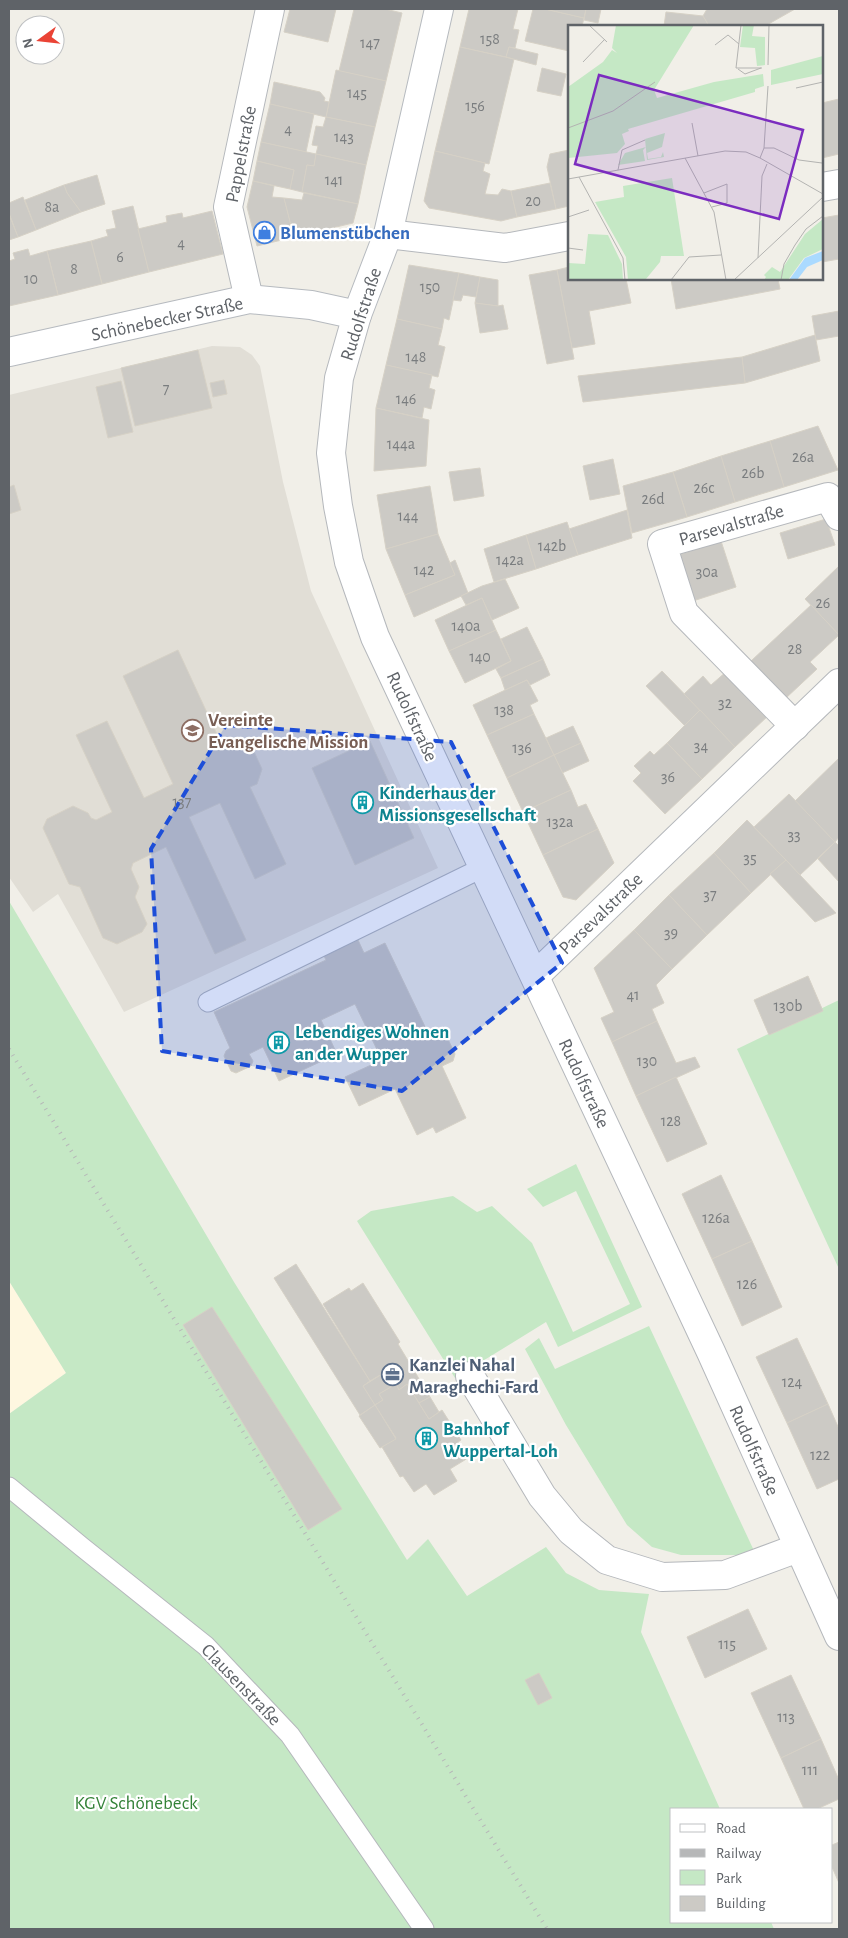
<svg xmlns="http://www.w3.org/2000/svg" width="848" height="1938" font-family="'Alegreya Sans',sans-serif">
	<rect width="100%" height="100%" fill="#f1efe8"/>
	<polygon fill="#fef7e0" points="9,1281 66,1373 9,1414"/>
	<polygon fill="#e1ded6" points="212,346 240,347 252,355 260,366 283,482 311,591 438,868 124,1012 58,894 33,912 9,877 9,395"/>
	<g fill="#c5e8c5">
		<polygon points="9,901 234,1282 407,1560 428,1539 467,1596 546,1547 566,1573 599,1590 649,1594 641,1632 720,1809 672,1809 672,1922 771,1922 774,1929 9,1929 9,1414 66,1373 9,1281"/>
		<polygon points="839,1000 839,1269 737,1049"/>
		<polygon points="576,1164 642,1307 558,1347 546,1322 455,1378 357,1221 371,1211 453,1196 477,1212 492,1206 532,1243 573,1332 630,1304 576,1191 543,1207 527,1189"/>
		<polygon points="649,1326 756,1555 681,1555 652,1547 627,1525 566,1425 525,1349 539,1338 555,1369"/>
	</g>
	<g fill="#cccac5" stroke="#d6d1c6">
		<polygon points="290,9 336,9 328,42 284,32"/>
		<polygon points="354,9 385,9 402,13 386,81 339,71"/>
		<polygon points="469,9 518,9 513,29 519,30 515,48 509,47 506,57 460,47"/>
		<polygon points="533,9 545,9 584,18 582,26 569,26 569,51 525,41"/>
		<polygon points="545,9 586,9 584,18"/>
		<polygon points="586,9 601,9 598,23 584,20"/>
		<polygon points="707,9 795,9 765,26 709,26 703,16"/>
		<polygon points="666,12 703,16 709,26 664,26"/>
		<polygon points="460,47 514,59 489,164 435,151"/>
		<polygon points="509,47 538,54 536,65 506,57"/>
		<polygon points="542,68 566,74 561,96 537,91"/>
		<polygon points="336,70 386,81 375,127 326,117"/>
		<polygon points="274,82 320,92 325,98 324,101 329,102 326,117 270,104"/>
		<polygon points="839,99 839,154 822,158 822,103"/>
		<polygon points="270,104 314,114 306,152 261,142"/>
		<polygon points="326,117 375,127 366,165 316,154 318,146 312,145 316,126 323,127"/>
		<polygon points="261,142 316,154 314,166 307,165 302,192 290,189 294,170 257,161"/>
		<polygon points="569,150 569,206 556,209 547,167 550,154"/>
		<polygon points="435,151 485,163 483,171 490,174 485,194 498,195 502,189 511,191 517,217 501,221 429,208 424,201"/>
		<polygon points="316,154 366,165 358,204 302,192 307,165 314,166"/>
		<polygon points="257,161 294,170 290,189 253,181"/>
		<polygon points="97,175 105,204 81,212 67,193 64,185"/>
		<polygon points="253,181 274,186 272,197 284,198 294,237 257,246 247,207"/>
		<polygon points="550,183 556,209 517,217 511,191"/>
		<polygon points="64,185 67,193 81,212 36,230 25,200"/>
		<polygon points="304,193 358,204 353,223 294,237 284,198 302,200"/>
		<polygon points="23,197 36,230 18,237 9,213 9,203"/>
		<polygon points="133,206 149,272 102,284 91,241 108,236 106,230 116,228 112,211"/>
		<polygon points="212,211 223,254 149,272 138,229 167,222 166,216 182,213 183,218"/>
		<polygon points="839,215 839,259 822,262 822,218"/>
		<polygon points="10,217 18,237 9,240 9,218"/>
		<polygon points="91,241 102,284 58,295 47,251"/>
		<polygon points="28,249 30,256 47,251 58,295 9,306 9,261 15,259 13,253"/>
		<polygon points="409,265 459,273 449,320 444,318 442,329 397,319"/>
		<polygon points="569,267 569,279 626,279 631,303 589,311 595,344 572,348 557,270"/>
		<polygon points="557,270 574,359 547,364 529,275"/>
		<polygon points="459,273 480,277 476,297 463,295 461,301 453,300"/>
		<polygon points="480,277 498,280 498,306 475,303"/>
		<polygon points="671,279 778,279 780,289 676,309"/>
		<polygon points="475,303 498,306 503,305 508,329 480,333"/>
		<polygon points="839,311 839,336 816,340 812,316"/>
		<polygon points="397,319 442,329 438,345 445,347 438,377 386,365"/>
		<polygon points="815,335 820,361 745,383 742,357"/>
		<polygon points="198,350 212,408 135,426 121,368"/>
		<polygon points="742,357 745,383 583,402 578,376"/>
		<polygon points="386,365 432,375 429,388 435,390 431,409 424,407 422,418 376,408"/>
		<polygon points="224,380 227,394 213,397 210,383"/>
		<polygon points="121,381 133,432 108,438 96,387"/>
		<polygon points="376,408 429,420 426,466 374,471"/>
		<polygon points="818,426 838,470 784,487 770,441"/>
		<polygon points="770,441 784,487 735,502 721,456"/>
		<polygon points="721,456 735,502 687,517 673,472"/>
		<polygon points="613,459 620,494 590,500 583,466"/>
		<polygon points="480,468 484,496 454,501 449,472"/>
		<polygon points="673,472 687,517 632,533 623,486"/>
		<polygon points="14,485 21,510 9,514 9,487"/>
		<polygon points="430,486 438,534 386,549 377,495"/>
		<polygon points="627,510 632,538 578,555 569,529"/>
		<polygon points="826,519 835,545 788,559 780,533"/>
		<polygon points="567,522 578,555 536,569 526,535"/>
		<polygon points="438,534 455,575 405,595 386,549"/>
		<polygon points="526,535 536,569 494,582 484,549"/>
		<polygon points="721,541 736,587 693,601 678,555"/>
		<polygon points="455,560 468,593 414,617 405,595 455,575 450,563"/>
		<polygon points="839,566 839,635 805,599"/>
		<polygon points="505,579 519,608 492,620 482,598 466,605 461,596 482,586"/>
		<polygon points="482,598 496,630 449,651 435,620"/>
		<polygon points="811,605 839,635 810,662 817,669 786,698 751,661"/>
		<polygon points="527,627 543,659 501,678 496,669 511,661 501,639"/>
		<polygon points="496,630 511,661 465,683 449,651"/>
		<polygon points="178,650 221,743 232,738 250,743 262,769 257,784 250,787 286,864 255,879 220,803 189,817 246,940 215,954 166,847 133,863 131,869 139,887 135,897 147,924 142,932 117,944 103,938 80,887 69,884 43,828 47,819 73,806 88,813 91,818 96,820 112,812 76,735 107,721 144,798 173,784 123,676"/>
		<polygon points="543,659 550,675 530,685 527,680 505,690 501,678"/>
		<polygon points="662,671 700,710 685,726 646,686"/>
		<polygon points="727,671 769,715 735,747 684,694 703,676 711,685"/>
		<polygon points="527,680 538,701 530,705 534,714 487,735 473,705"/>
		<polygon points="700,710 735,747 702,779 667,743"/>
		<polygon points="534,714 554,755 507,778 487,735"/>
		<polygon points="573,726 581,743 554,755 546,738"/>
		<polygon points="370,741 414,838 355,865 312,768"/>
		<polygon points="581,743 589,761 562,773 554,755"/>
		<polygon points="667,743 702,779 665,814 633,781 641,773 634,766 650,751 654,755"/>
		<polygon points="554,755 571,790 523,812 507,778"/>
		<polygon points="839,758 839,837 835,842 795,801"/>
		<polygon points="571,790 578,807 586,804 598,829 543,855 523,812"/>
		<polygon points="789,794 835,842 800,875 754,827"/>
		<polygon points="747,820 786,860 751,893 714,853"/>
		<polygon points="598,829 614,863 576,900 563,897 543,855"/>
		<polygon points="835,842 839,846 839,882 818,859"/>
		<polygon points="714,853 751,893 707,935 669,895"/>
		<polygon points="786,860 800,875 836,913 815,922 770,874"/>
		<polygon points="669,895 707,935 672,969 634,930"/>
		<polygon points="634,930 672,969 656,985 664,1003 652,1009 657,1021 612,1042 601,1018 614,1012 594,968"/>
		<polygon points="358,940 364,953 385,943 430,1037 440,1032 446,1035 455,1054 453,1061 442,1066 466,1118 436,1133 433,1127 417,1135 395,1089 359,1106 345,1077 382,1060 355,1004 321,1020 337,1054 279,1081 263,1047 249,1054 253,1061 251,1066 236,1073 231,1071 224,1056 226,1051 230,1048 214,1012 326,960 324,956"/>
		<polygon points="808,976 823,1011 769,1035 754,1000"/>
		<polygon points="657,1021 676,1063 695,1057 700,1067 636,1096 612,1042"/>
		<polygon points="676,1077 707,1144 667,1162 636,1096"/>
		<polygon points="721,1175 752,1241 712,1259 682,1194"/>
		<polygon points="752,1241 782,1307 742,1326 712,1259"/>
		<polygon points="296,1264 370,1381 363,1386 375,1405 360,1415 274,1278"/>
		<polygon points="363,1283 400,1342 398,1344 430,1397 419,1403 407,1384 399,1390 387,1371 370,1381 323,1304 349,1288 351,1291"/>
		<polygon points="212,1307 342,1509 308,1530 183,1325"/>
		<polygon points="797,1338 828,1404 787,1423 756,1357"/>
		<polygon points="387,1371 396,1384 379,1394 383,1400 375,1405 363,1386"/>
		<polygon points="396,1384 399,1390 407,1384 429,1419 442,1410 461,1440 458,1442 468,1458 450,1469 457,1481 434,1495 426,1484 414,1492 403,1476 400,1477 382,1447 396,1438 375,1405 383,1400 379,1394"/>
		<polygon points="430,1397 439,1412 429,1419 419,1403"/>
		<polygon points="828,1404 839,1429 839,1479 817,1489 787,1423"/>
		<polygon points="375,1405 396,1439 380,1448 359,1416"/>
		<polygon points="748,1609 767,1649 705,1678 687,1637"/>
		<polygon points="539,1673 552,1698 538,1705 525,1680"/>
		<polygon points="791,1675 821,1739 781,1758 751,1693"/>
		<polygon points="821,1739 839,1780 839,1799 817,1809 804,1809 781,1758"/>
		<polygon points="839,1842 839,1883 832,1867 832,1845"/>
	</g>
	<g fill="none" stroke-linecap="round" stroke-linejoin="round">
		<defs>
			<g id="service">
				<polyline points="208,1002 484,867"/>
				<polyline points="9,1487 82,1547 206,1646 290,1735 424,1929"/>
			</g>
			<g id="minor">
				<polyline points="822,187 839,184"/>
				<polyline points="388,234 505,248 569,236"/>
				<polyline points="249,299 228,207 270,9"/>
				<polyline points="795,726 684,613 662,544 828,497 839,516"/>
				<polyline points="535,976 839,683"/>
				<polyline points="470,1376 542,1496 571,1531 607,1560 662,1577 725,1575 798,1548"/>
			</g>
			<polyline id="tertiary" points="357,315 339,378 331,453 338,506 349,562 375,637 711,1352 839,1636"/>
			<polyline id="secondary" points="9,352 249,299 311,305 357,315 388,234 439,9"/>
		</defs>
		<use href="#service" stroke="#b5b8bc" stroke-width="21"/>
		<use href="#minor" stroke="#b5b8bc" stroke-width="30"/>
		<use href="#tertiary" stroke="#b5b8bc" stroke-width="30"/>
		<use href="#secondary" stroke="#b6babf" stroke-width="30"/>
		<use href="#service" stroke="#fff" stroke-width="19"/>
		<use href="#minor" stroke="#fff" stroke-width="28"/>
		<use href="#tertiary" stroke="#fff" stroke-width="28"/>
		<use href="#secondary" stroke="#fff" stroke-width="28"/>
		<polyline stroke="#b6b7b8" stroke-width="4" stroke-dasharray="1 6" stroke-linecap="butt" points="9,1049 547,1929"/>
	</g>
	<path fill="#1d4ed8" fill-opacity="0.2" stroke="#1d4ed8" stroke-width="4" stroke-dasharray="10 6" stroke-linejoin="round" d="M226,725L451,742L562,963L402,1091L162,1051L151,849Z"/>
	<defs>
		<symbol id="shop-ring" viewBox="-11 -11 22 22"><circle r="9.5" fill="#fff" stroke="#3f7fe0" stroke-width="1.5"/><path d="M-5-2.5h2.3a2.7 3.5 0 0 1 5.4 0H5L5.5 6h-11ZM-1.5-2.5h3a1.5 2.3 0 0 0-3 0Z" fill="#3f7fe0"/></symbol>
		<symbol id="university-ring" viewBox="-11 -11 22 22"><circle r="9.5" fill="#fff" stroke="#8d6e63" stroke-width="1.5"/><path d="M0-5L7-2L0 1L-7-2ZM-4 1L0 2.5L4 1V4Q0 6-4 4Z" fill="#8d6e63"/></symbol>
		<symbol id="building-ring" viewBox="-11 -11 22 22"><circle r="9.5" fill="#fff" stroke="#0f9aa8" stroke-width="1.5"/><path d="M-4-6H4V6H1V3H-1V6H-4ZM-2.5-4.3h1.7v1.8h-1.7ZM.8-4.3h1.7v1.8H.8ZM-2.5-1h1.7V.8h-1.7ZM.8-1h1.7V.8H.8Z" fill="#0f9aa8"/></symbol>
		<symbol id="office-ring" viewBox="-11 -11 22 22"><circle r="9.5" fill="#fff" stroke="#5c6f8a" stroke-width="1.5"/><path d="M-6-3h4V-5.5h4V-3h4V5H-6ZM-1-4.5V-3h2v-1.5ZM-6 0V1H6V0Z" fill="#5c6f8a"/></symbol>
	</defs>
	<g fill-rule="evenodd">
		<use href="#shop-ring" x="252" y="220" width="25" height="25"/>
		<use href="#university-ring" x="180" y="718" width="25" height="25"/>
		<use href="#building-ring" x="350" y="790" width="25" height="25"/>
		<use href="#building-ring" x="266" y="1030" width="25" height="25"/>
		<use href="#office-ring" x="380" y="1362" width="25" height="25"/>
		<use href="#building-ring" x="414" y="1426" width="25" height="25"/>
	</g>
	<g text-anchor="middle" stroke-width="4.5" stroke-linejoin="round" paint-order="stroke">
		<g font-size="16" fill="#7a7d7f">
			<text x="490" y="44">158</text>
			<text x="370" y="48">147</text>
			<text x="357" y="98">145</text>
			<text x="475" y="111">156</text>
			<text x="288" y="134">4</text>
			<text x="344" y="142">143</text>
			<text x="334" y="185">141</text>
			<text x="533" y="206">20</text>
			<text x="52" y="212">8a</text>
			<text x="181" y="248">4</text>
			<text x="120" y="262">6</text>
			<text x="74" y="274">8</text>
			<text x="31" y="284">10</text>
			<text x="430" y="292">150</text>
			<text x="416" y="362">148</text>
			<text x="166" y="394">7</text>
			<text x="406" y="404">146</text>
			<text x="401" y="449">144a</text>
			<text x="803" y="462">26a</text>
			<text x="753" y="478">26b</text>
			<text x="704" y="493">26c</text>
			<text x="653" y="504">26d</text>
			<text x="408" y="521">144</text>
			<text x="552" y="551">142b</text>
			<text x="510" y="565">142a</text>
			<text x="424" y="575">142</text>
			<text x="707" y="577">30a</text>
			<text x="823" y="608">26</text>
			<text x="466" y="631">140a</text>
			<text x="795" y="654">28</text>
			<text x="480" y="662">140</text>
			<text x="725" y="708">32</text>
			<text x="504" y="715">138</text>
			<text x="701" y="751">34</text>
			<text x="522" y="753">136</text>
			<text x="668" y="782">36</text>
			<text x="182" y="807">137</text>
			<text x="560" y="827">132a</text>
			<text x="794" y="840">33</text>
			<text x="750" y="863">35</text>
			<text x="710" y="900">37</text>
			<text x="671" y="938">39</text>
			<text x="633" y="1000">41</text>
			<text x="788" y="1011">130b</text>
			<text x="647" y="1066">130</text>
			<text x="671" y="1126">128</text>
			<text x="716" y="1223">126a</text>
			<text x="747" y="1289">126</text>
			<text x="792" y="1387">124</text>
			<text x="820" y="1460">122</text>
			<text x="727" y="1649">115</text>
			<text x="786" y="1722">113</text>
			<text x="810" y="1775">111</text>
		</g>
		<g font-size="19" fill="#5f6368" stroke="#fff">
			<text transform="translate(240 154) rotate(-79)" y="7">Pappelstraße</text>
			<text transform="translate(360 314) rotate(-72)" y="7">Rudolfstraße</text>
			<text transform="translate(167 318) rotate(-12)" y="7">Schönebecker Straße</text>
			<text transform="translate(731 524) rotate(-16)" y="7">Parsevalstraße</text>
			<text transform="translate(413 716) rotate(65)" y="7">Rudolfstraße</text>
			<text transform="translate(600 913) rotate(-44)" y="7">Parsevalstraße</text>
			<text transform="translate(585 1083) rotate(65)" y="7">Rudolfstraße</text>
			<text transform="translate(755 1450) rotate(66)" y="7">Rudolfstraße</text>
			<text transform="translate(242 1684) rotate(46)" y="7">Clausenstraße</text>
		</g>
		<g font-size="19" font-weight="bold" fill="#366cbe" stroke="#fff" text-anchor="start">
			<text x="280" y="239">Blumenstübchen</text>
		</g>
		<g font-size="19" font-weight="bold" fill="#785e54" stroke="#fff" text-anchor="start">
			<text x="208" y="726">Vereinte<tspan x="208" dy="22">Evangelische Mission</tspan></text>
		</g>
		<g font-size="19" font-weight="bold" fill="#0d838f" stroke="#fff" text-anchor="start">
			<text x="379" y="799">Kinderhaus der<tspan x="379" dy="22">Missionsgesellschaft</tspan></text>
			<text x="295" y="1038">Lebendiges Wohnen<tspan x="295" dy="22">an der Wupper</tspan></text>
			<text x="443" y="1435">Bahnhof<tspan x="443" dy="22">Wuppertal-Loh</tspan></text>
		</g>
		<g font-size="19" font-weight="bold" fill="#4e5e75" stroke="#fff" text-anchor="start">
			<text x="409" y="1371">Kanzlei Nahal<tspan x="409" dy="22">Maraghechi-Fard</tspan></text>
		</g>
		<g font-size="19" fill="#348238" stroke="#fff">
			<text x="136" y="1809">KGV Schönebeck</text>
		</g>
	</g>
	<g transform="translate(568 25)">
		<rect width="255" height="255" fill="#f1efe8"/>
		<path d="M48,0H126L86,65L89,73L146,57L195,49L196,61L187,64V67L60,104L61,106L54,109L57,119L49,128L0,133V62L35,37L44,25L49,28L44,23ZM175,0H186L184,11L197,12V40L189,41L187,23L172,22ZM255,31V49L203,60V45ZM97,108L94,122L79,128L80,134L93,132L95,127L96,132L79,135L77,114ZM78,122L75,125L77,136L50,140L57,128ZM104,153L116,231H93L92,237L78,254L60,255L58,232L27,177L56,172L55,161ZM255,194V224L236,233L220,255H196L198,252L196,250L204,242L212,247L237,209ZM20,209L40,210L54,239L55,255H0V238L17,239Z" fill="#c5e8c5"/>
		<path d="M255,226V235L239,242L229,255H221L237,233Z" fill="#aadaff"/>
		<path fill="none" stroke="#b3b3b1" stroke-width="1" d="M21,0L39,17M173,0L168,43H194M147,20L160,10L171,19M15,37L37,14M200,40L201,0M170,44L177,49L193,43M200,61L196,123L192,133L255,169M228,63L255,57M124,98L130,131M0,103L45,86L87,57M196,123H206L231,135L254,138M117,133L146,187L158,255M50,145L54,125L77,115M11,152L55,233L57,255M0,154L157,126L178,127L192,133M136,168L159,159V178L144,182M0,192L21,185M0,223L15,225M190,233L194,151L199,139M103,255L121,232L153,230M166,255L255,172M213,255L216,239L227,220L238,204L255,191"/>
		<path fill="#7b2cbf" fill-opacity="0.15" stroke="#7b2cbf" stroke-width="2.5" d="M31,50L235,105L211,194L7,139Z"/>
		<rect width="255" height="255" fill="none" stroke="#5f6368" stroke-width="2.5"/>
	</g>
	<rect width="848" height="1938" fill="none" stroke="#5f6368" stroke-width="20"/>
	<rect x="670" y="1808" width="162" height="115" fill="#ffffff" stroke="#bfc1c3"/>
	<rect x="680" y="1824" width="25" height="8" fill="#ffffff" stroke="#bfc1c3"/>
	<text x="716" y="1833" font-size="15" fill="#5f6368">Road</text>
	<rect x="680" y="1849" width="25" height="8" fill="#b6b7b8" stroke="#bfc1c3"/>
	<text x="716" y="1858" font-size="15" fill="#5f6368">Railway</text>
	<rect x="680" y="1870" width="25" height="15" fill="#c5e8c5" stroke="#bfc1c3"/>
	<text x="716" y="1883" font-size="15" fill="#5f6368">Park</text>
	<rect x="680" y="1896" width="25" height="15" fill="#cccac5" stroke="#bfc1c3"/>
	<text x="716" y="1908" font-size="15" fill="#5f6368">Building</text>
	<g transform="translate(40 40) rotate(255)"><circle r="24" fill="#ffffff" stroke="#bfc1c3"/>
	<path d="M0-4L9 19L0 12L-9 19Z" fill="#ea4335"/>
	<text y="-8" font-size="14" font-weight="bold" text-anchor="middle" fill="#5f6368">N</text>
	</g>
</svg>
